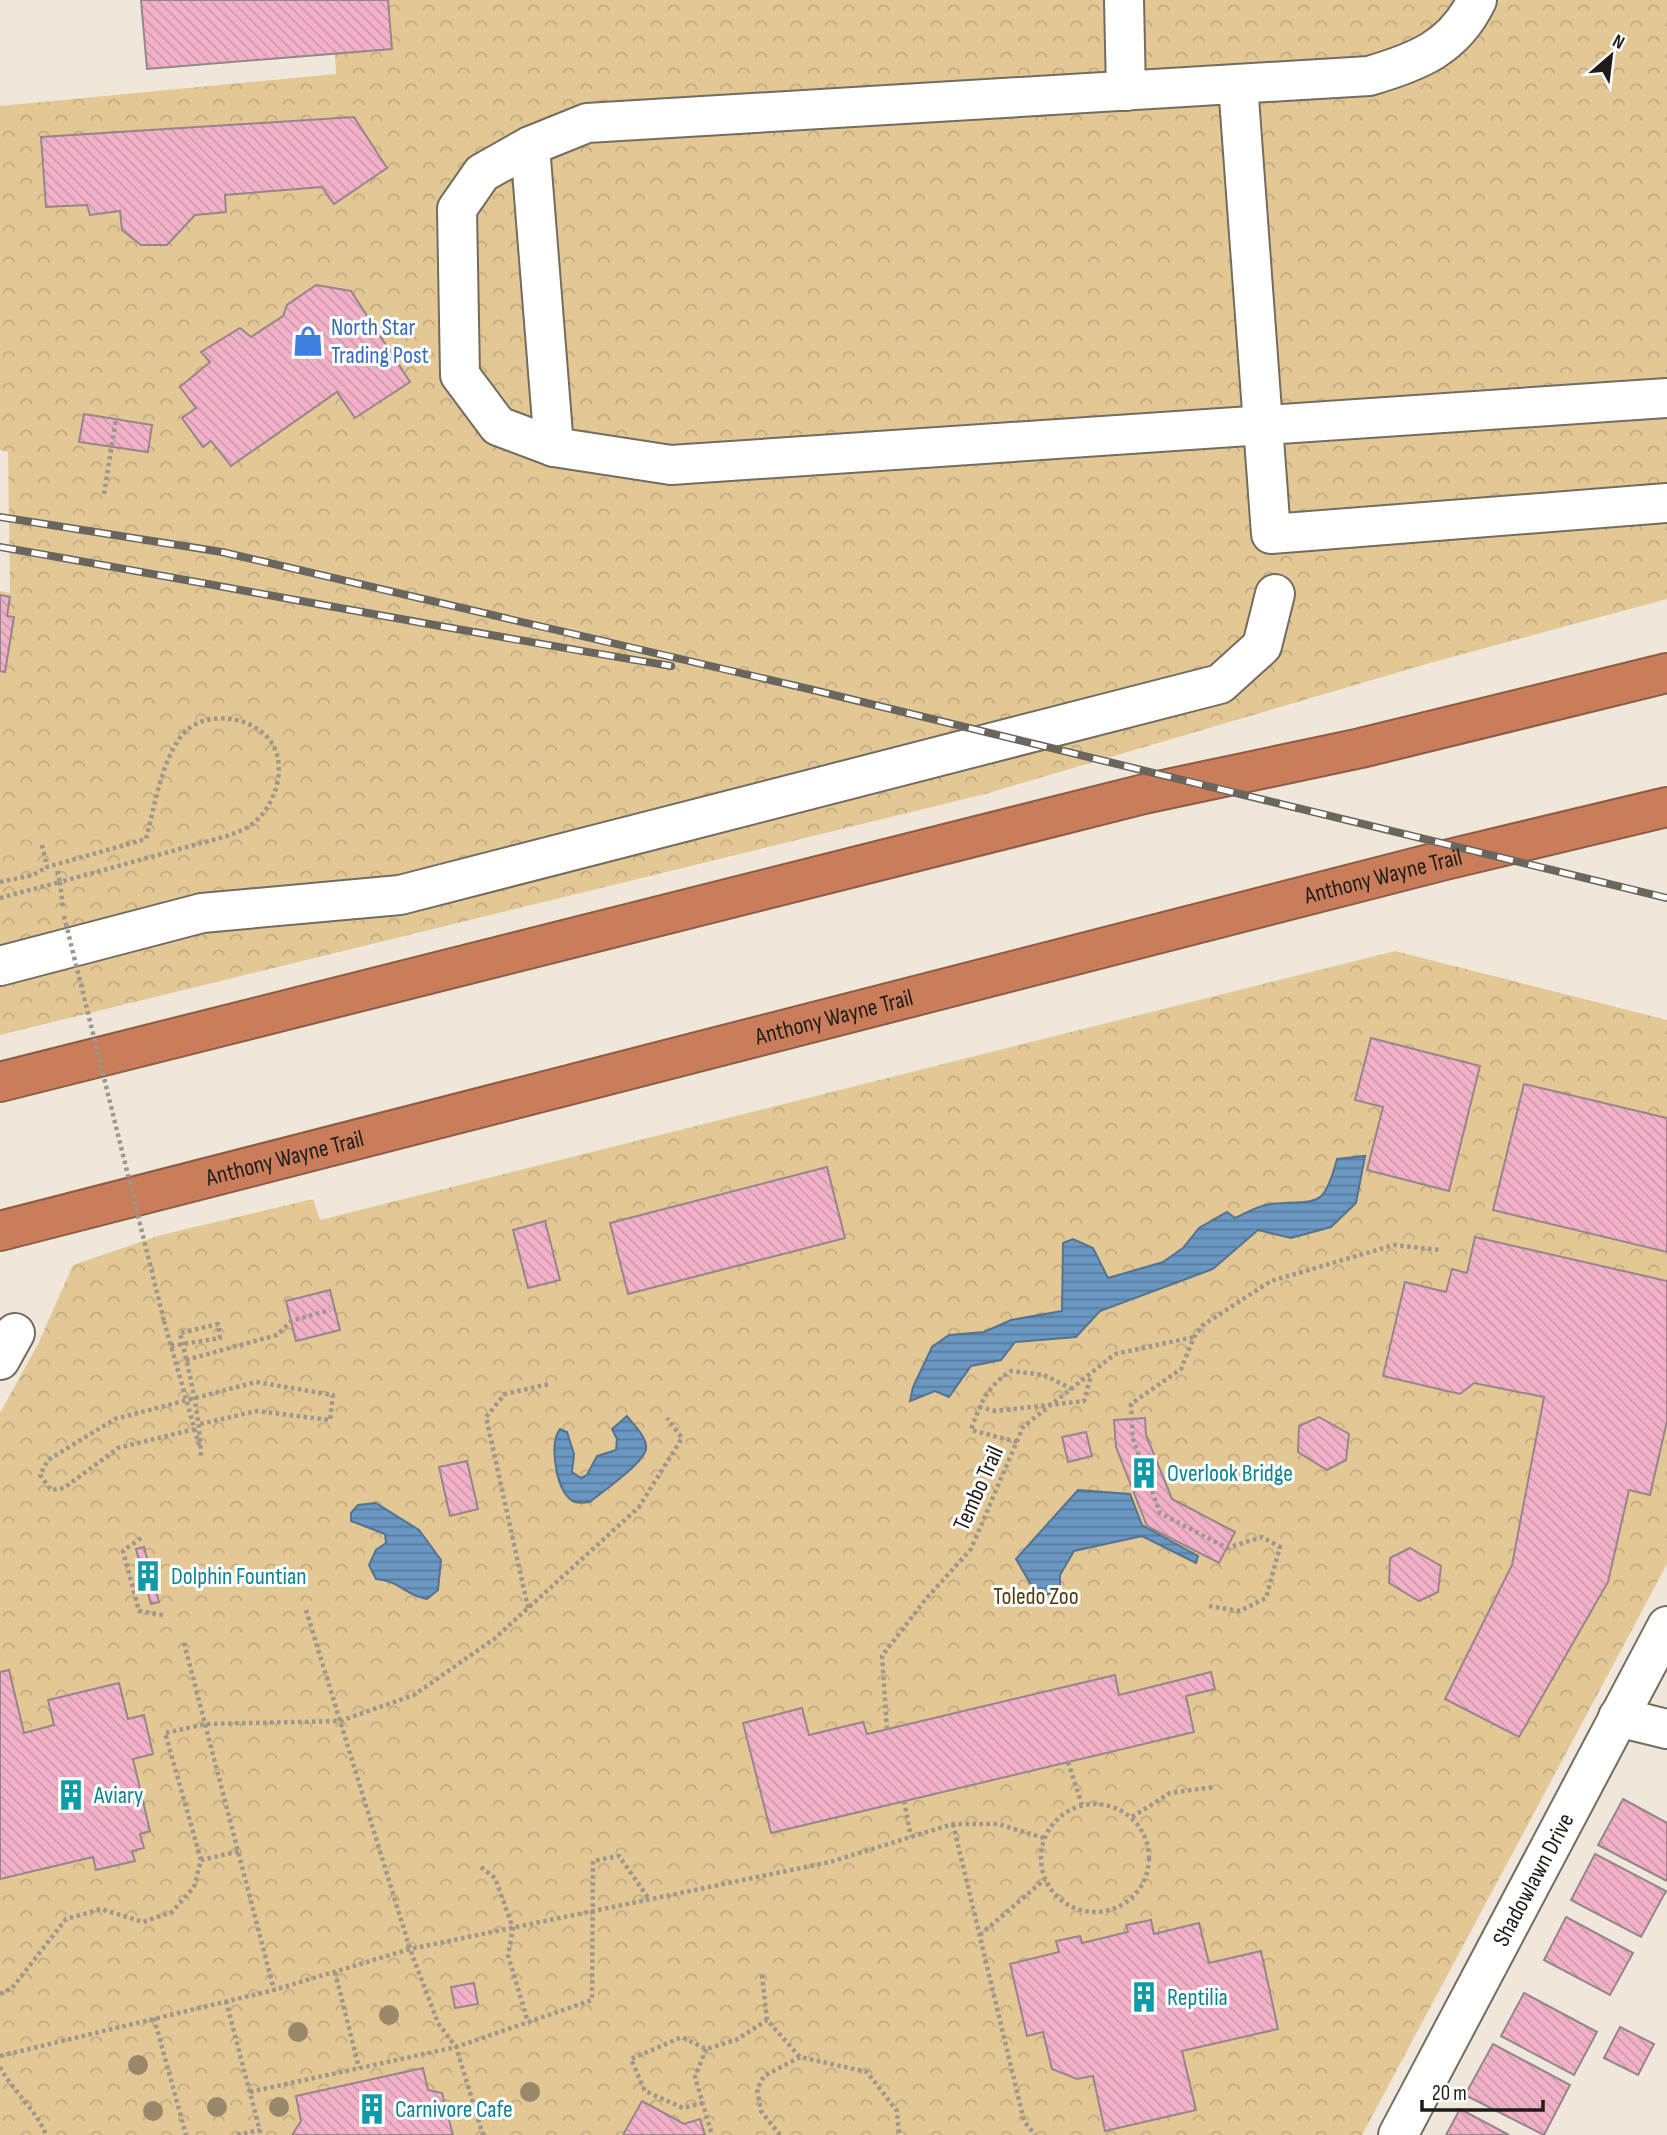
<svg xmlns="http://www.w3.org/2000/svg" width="1667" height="2135" font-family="'Sofia Sans Condensed',sans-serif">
	<defs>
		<pattern id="park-crowns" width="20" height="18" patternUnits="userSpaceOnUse" patternTransform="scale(1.75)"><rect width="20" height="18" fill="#e3c895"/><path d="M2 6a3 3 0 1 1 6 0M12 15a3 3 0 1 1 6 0" fill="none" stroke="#c2ab80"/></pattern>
		<pattern id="water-rules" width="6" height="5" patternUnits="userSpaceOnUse" patternTransform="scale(1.75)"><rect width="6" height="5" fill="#6b98c3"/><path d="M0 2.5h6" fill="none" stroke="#577b9d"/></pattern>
		<pattern id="building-back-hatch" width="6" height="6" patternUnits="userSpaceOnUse" patternTransform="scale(1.75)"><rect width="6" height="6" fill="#f2b1c8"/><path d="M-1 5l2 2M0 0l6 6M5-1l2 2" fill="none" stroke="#cf98ab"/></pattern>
	</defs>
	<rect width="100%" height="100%" fill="#efe7d9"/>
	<g fill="url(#park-crowns)">
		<polygon points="332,0 1667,0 1667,599 1430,663 985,794 0,1035 0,591 10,593 8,452 0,450 0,106 336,74"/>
		<polygon points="1395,951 1667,1020 1667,1564 1362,2135 0,2135 0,1413 38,1344 73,1265 161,1235 313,1199 320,1220"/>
	</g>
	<g fill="url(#water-rules)" stroke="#54738f" stroke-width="2">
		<path d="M1365,1156L1356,1203L1331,1227L1291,1238L1258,1230L1213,1269L1100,1311L1076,1337L1015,1342L1001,1360L971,1366L949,1397L935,1391L910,1401L913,1387L932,1347L949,1335L984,1332L1011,1320L1062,1311L1063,1243L1073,1239L1093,1248L1108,1278L1163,1262L1183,1248L1199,1228L1227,1212L1235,1218C1246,1213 1259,1205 1271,1204C1317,1199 1323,1212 1337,1159Z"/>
		<path d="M627,1416C633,1424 648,1438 646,1449C643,1464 603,1491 590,1502C583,1503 574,1504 569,1498C556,1486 549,1443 560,1429L567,1432L574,1454L572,1472L581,1478L587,1475L597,1456L616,1450L617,1439L612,1429Z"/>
		<polygon points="1078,1490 1130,1494 1142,1525 1198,1556 1196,1563 1142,1536 1074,1551 1060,1575 1060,1586 1040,1600 1016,1559"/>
		<path d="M376,1503L419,1530L441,1560L438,1590L427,1599C406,1596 400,1581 376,1579L369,1565L376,1550L386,1543L385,1534L351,1521V1513L358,1505Z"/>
	</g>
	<g fill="url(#building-back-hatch)" stroke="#96868b" stroke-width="2">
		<polygon points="141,0 388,0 392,49 147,69"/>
		<polygon points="354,117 387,168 334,204 322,187 225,195 226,212 195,215 167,245 141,245 122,230 120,211 90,215 87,205 46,207 41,137"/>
		<polygon points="316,285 351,291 410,382 355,418 337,392 231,466 211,441 203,447 182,418 196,408 180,387 210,362 201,352 240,328 251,337 283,316 287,305"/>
		<polygon points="84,414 152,425 148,452 79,442"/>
		<polygon points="0,595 10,597 7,616 14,617 5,672 0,671"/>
		<polygon points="1371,1038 1480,1066 1449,1191 1367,1170 1383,1107 1355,1100"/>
		<polygon points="1524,1084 1667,1118 1667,1252 1493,1210"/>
		<polygon points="827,1167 845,1238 628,1294 610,1223"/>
		<polygon points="545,1221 560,1280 528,1288 513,1230"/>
		<polygon points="1475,1237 1667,1281 1667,1421 1650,1495 1629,1490 1608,1582 1519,1737 1445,1699 1512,1565 1544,1397 1474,1383 1460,1394 1383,1376 1405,1282 1446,1292 1452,1269 1467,1273"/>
		<polygon points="330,1290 340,1330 296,1341 286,1301"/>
		<polygon points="1319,1417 1349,1434 1346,1460 1327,1470 1298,1452 1299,1426"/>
		<polygon points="1145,1418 1146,1435 1172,1499 1235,1532 1219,1563 1147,1526 1116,1447 1114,1420"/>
		<polygon points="1086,1432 1092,1456 1068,1462 1062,1437"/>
		<polygon points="467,1461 478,1509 450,1516 439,1467"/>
		<polygon points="144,1547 159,1602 151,1604 136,1549"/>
		<polygon points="1410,1548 1441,1566 1438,1592 1419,1601 1389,1583 1390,1558"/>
		<polygon points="9,1670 24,1733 54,1725 48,1700 119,1683 128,1719 144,1715 153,1754 133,1759 150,1831 140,1834 144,1848 132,1851 135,1861 96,1870 93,1857 0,1879 0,1672"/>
		<polygon points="1211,1672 1215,1689 1186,1696 1194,1732 771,1833 743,1723 802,1708 809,1735 863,1722 867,1734 1115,1675 1119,1695"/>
		<polygon points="1623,1799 1667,1823 1667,1881 1598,1845"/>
		<polygon points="1595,1854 1666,1891 1641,1937 1571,1900"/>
		<polygon points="1566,1917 1633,1953 1610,1995 1544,1960"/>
		<polygon points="1151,1920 1154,1934 1199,1923 1209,1963 1261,1951 1278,2029 1182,2051 1196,2110 1105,2131 1093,2076 1077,2079 1052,2069 1043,2032 1027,2036 1010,1964 1059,1952 1056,1941 1080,1936 1082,1943 1128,1932 1126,1925"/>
		<polygon points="474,1983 478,2004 455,2008 451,1987"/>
		<polygon points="1524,1993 1597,2032 1574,2075 1501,2036"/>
		<polygon points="1620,2027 1654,2044 1638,2075 1604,2058"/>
		<polygon points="1493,2044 1570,2085 1544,2135 1465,2095"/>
		<polygon points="423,2068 428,2090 442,2093 453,2135 292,2135 301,2121 296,2096"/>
		<polygon points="642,2101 684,2124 700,2119 705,2135 623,2135"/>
		<polygon points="1460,2109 1509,2135 1446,2135"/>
	</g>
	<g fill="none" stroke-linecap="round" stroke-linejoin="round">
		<defs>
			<g id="minor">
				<polyline points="1124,0 1126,91"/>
				<path d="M1477,0C1454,48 1417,62 1369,76L587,123L530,146L554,447L671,465L1667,398"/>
				<polyline points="1238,84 1271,534 1667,503"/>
				<polyline points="530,146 482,173 457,209 460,375 498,426 554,447"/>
				<polyline points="0,966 202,913 400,895 1220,684 1262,646 1275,594"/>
				<polyline points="0,1360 15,1333"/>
				<polyline points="1618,1717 1667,1729"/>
				<path id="s1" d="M1398,2135L1667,1626"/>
			</g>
			<g id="highway">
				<polyline points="0,1082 1144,794 1361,748 1667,673"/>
				<path id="s2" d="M0,1231L1441,861L1667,807"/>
			</g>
		</defs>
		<use href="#minor" stroke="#736c5f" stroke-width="42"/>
		<use href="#highway" stroke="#8e5b43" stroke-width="42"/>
		<g stroke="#9d978d" stroke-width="4.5" stroke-dasharray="3.5 3.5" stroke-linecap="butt">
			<polyline points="104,494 116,419"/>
			<path d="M42,845L47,867L146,839C155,806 161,761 183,734C203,711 245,715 265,735C291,759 277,806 251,825C244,830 235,833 227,836L60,882L63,909"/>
			<polyline points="0,882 33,875 47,867"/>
			<polyline points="0,898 60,882 57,870"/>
			<polyline points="164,1321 199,1445"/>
			<path d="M171,1346L220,1338L218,1324L180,1333C190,1375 200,1416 201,1459"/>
			<polyline points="186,1360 277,1335 291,1321 330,1310"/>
			<polyline points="979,1407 996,1411 1084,1401 1091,1376"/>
			<path d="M1017,1442L971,1430C980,1404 987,1386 1011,1371L1044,1375L1072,1389"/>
			<polyline points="141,1538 123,1551 139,1611 163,1615"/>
			<polyline points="1209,1606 1240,1611 1266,1598 1280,1547 1262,1537 1227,1548 1160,1513 1133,1439 1131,1404 1181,1369 1194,1337 1203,1325 1271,1281 1394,1245 1441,1250"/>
			<polyline points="528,1608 486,1417 505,1394 549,1384"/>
			<polyline points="306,1610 410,1949 438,2023 456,2047 483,2135"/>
			<polyline points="184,1643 274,1990"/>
			<polyline points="887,1729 882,1656 925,1600 971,1549 1023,1427 1115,1354 1194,1337"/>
			<polyline points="1068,1762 1082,1805"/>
			<polyline points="904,1801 911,1837"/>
			<circle cx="1095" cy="1858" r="54"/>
			<polyline points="1132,1817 1170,1793 1214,1787"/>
			<polyline points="953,1824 1024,2121 1035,2135"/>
			<polyline points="201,1860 165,1733 206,1724 340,1721 414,1695 494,1639 639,1507 682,1438 667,1418"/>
			<polyline points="481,1867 495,1878 513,1928 508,1955 528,2022"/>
			<polyline points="980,1935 1045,1879"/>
			<polyline points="335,1972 359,2068"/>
			<polyline points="762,1975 767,2020 800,2057 867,2072 897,2111 899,2135"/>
			<polyline points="0,1994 12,1988 66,1919 101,1909 143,1922 172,1912 194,1887 201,1860 240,1851"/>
			<polyline points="226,2001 261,2135"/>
			<polyline points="154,2018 186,2135"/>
			<polyline points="706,2049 695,2077 712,2135"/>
			<polyline points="0,2056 274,1990 410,1949 830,1862 953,1824 998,1824 1044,1838"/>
			<path d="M0,2067C13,2092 36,2109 46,2135"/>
			<polyline points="250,2092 456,2047 592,2000 593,1861 619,1856 649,1899"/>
			<polyline points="703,2103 683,2108 645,2091 631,2059 682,2037 706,2049 736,2040 767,2020"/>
			<polyline points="237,2135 260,2130"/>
			<polyline points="780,2135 761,2111 757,2089 764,2076 800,2057"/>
		</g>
		<use href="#minor" stroke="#fff" stroke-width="38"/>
		<use href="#highway" stroke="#c97d5b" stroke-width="38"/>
		<defs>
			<g id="rail">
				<polyline points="0,517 222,552 809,689 1667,898"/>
				<path d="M0,547C224,586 447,629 671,666"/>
			</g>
		</defs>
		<use href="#rail" stroke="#6a655d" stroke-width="8"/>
		<use href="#rail" stroke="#fff" stroke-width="5" stroke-dasharray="16" stroke-linecap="butt"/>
		<g stroke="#9d978d" stroke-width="4.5" stroke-dasharray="3.5 3.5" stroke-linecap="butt">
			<polyline points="64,916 164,1321"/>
			<polyline points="195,1429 118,1448 64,1488 51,1490 40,1475 48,1460 115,1419 256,1382 333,1395 330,1420 257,1411 200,1424"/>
		</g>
	</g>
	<g fill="#988869">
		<circle cx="389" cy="2015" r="10"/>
		<circle cx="298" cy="2032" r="10"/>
		<circle cx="138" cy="2065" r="10"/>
		<circle cx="530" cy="2092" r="10"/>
		<circle cx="217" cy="2107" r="10"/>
		<circle cx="279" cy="2107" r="10"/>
		<circle cx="153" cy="2111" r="10"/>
	</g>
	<defs>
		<symbol id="shop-bare" viewBox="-9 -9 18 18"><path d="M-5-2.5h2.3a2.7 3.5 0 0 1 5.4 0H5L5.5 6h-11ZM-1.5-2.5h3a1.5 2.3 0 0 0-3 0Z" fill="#3f7fe0" stroke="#fff" stroke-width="2.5" paint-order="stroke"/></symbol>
		<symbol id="building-bare" viewBox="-9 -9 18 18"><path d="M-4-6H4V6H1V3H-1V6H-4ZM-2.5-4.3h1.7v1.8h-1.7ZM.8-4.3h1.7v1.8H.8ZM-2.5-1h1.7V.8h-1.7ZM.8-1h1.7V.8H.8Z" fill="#0f9aa8" stroke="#fff" stroke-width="2.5" paint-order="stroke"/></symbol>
	</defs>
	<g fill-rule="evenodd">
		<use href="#shop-bare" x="286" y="319" width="44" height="44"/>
		<use href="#building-bare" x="1122" y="1451" width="44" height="44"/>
		<use href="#building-bare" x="126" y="1554" width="44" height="44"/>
		<use href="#building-bare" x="49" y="1773" width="44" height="44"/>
		<use href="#building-bare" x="1122" y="1975" width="44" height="44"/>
		<use href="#building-bare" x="350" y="2087" width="44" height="44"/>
	</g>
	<g text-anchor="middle" stroke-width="6" stroke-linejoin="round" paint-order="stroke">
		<g font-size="24" fill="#366cbe" stroke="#fff" text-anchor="start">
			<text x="331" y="335">North Star<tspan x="331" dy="28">Trading Post</tspan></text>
		</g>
		<g font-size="24" fill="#1f1c17" stroke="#fff">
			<text dy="8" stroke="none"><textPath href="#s2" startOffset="1428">Anthony Wayne Trail</textPath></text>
			<text dy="8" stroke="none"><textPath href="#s2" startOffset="861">Anthony Wayne Trail</textPath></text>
			<text dy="8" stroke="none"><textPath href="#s2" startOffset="294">Anthony Wayne Trail</textPath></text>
			<text transform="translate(978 1488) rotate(-66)" y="8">Tembo Trail</text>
			<text dy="8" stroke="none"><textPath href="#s1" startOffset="289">Shadowlawn Drive</textPath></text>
		</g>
		<g font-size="24" fill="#0d838f" stroke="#fff" text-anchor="start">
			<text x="1167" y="1481">Overlook Bridge</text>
			<text x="171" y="1584">Dolphin Fountian</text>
			<text x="94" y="1803">Aviary</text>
			<text x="1167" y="2005">Reptilia</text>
			<text x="395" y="2117">Carnivore Cafe</text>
		</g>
		<g font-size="24" fill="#503b0e" stroke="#fff">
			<text x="1036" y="1604">Toledo Zoo</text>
		</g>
	</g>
	<g transform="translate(1611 56) rotate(28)" stroke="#ffffff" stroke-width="5" paint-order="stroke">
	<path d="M0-5L12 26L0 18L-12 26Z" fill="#1f1c17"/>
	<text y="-10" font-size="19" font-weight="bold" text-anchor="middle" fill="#1f1c17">N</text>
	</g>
	<path d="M1422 2100v10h121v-10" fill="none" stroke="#1f1c17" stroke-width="3.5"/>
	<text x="1432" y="2100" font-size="21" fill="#1f1c17" stroke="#ffffff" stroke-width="5" paint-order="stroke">20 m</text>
</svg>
